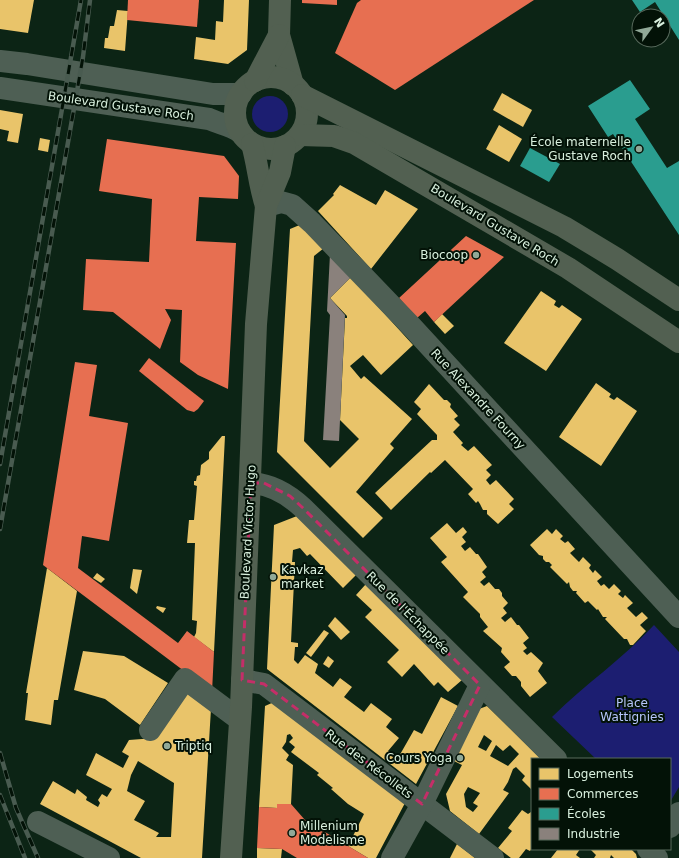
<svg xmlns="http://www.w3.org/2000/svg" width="679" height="858" font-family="'DejaVu Sans',sans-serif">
	<rect width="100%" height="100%" fill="#0c2415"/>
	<g fill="#1c1e71">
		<circle cx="270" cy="114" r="18"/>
		<path d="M654,625L679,652V787L670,802V759H596L552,717C585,684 623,659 654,625Z"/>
	</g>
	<g fill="#e9c46a" fill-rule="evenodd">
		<polygon points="0,0 34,0 28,33 0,29"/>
		<polygon points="224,0 249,0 247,50 228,64 194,59 196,37 215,40 216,21 223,22"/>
		<polygon points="117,10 128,11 125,51 104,48 105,38 108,38 110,26 114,26"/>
		<polygon points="502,93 532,110 523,127 493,110"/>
		<polygon points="0,110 23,114 18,143 7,141 9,131 0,129"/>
		<polygon points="499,125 522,139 509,162 486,149"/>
		<polygon points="40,138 50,140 48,152 38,150"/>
		<polygon points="340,185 376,205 385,190 418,209 371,269 318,211 334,195 333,194"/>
		<polygon points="302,224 324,248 314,256 304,441 330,468 359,439 340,420 345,318 347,318 347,316 330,298 351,277 413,345 381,375 363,355 350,366 361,379 364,376 412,419 390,444 394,448 356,492 383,518 363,538 277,452 290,229"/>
		<polygon points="541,291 556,301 554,305 559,308 562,305 582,319 546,371 504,343"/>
		<polygon points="442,314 454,326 445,334 434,322"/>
		<polygon points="596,383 611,394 609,397 614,400 617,397 637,411 601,466 559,437"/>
		<polygon points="429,384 444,400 447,400 451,404 450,407 458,416 454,419 460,425 453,432 463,443 461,445 468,451 474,446 492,465 486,470 491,475 486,480 490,485 496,480 514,499 509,504 514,509 498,524 487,514 487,510 483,510 480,504 478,501 476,503 468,494 473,489 445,460 431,473 430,472 391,510 375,493 432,440 437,440 437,435 417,414 421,409 414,402"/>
		<polygon points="222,436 225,436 214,652 194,637 196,633 197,621 192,620 195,543 187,543 189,520 194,520 197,486 194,485 194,481 196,481 197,476 200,475 201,465 209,459 209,452"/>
		<polygon points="297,516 356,575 343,588 310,554 307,556 300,548 293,550 292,562 295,562 291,642 298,643 298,647 295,647 294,660 298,664 305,655 318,664 315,673 333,687 340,678 352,687 344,697 364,712 371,703 392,719 386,727 399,738 388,751 398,758 414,730 422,734 441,697 458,706 416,784 267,669 274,525"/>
		<polygon points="447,523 456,533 463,527 467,532 462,537 466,542 461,546 465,551 470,547 476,554 478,554 487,567 482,572 486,577 480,582 484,586 489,582 495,589 499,589 502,593 502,596 508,603 503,608 507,613 501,618 505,622 511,617 517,625 519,625 529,638 523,643 527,648 523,651 527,655 531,652 543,663 538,671 547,683 530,697 521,686 521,682 516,676 512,676 504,667 510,662 501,652 502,648 483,631 488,627 480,617 480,614 463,597 468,592 441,562 447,557 430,538"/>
		<polygon points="547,529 552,534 556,529 563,536 560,539 565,543 568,541 575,549 570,553 579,562 583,557 591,565 589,568 593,573 595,570 602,577 597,581 601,586 604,584 609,589 614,584 621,591 618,594 623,598 625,595 633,603 627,608 636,617 642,612 648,618 640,625 646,631 633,645 630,645 627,639 624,639 605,619 607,617 603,617 598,609 597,610 588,601 585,603 576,593 577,591 573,591 570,587 569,582 567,584 550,567 552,565 549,562 546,562 543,559 543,556 539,555 530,545"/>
		<polygon points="47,568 77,591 58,700 54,700 51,725 25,720 28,693 26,693"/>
		<polygon points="133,569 142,570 137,594 130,588"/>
		<polygon points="97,573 105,579 101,583 93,578"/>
		<polygon points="366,584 462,680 448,692 438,682 434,686 414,664 402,677 387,662 399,650 365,617 372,610 356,595"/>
		<polygon points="157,606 166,608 163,613 156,608"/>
		<polygon points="335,617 350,632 341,640 328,626"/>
		<polygon points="324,630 329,633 311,657 306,653"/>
		<polygon points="83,651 124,656 168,683 140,725 105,699 74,690"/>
		<polygon points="328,656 334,661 329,668 323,664"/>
		<path d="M194,679L212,692L202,858H141L40,804L53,781L75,794L77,789L87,797L86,800L98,807L100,803L98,800L102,794L107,797L112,789L86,775L96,753L123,768L129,756L122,752L129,740L155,738ZM138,761L174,783L171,837H156L159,833L134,820L145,801L127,791L131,775Z"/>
		<polygon points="274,702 405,803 376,858 368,858 348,846 364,814 348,804 331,789 333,788 317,775 319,773 291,752 295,747 289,742 293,738 290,734 287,735 286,742 282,748 289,755 286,760 293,765 291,804 277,804 277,808 259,807 265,706"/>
		<path d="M487,706L541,759H532V790L522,780L525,776L516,767L513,769L508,782L503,790L509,793L479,834L450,811L446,794L462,765L452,760L479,709ZM484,735L492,741L486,751L478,747ZM496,745L503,751L510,745L519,754L508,766L490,756ZM468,787L480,793L473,803L478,806L473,812L466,807L464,794Z"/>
		<polygon points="522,810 528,814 531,812 532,812 532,848 530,851 526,849 519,858 511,858 498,848 512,831 508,828"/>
		<polygon points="457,844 475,858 450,858"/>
		<polygon points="257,848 282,849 281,858 257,858"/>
		<polygon points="558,849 580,849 576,855 580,858 551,858"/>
		<polygon points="590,849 631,849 636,854 637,858 614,858 611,855 610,858 594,858 596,855"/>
	</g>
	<g fill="#e76f51">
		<polygon points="128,0 199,0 197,27 127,20"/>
		<polygon points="302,0 337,0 337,5 302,3"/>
		<polygon points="361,0 534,0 395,90 335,53 357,3"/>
		<polygon points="107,139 224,156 239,176 238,199 199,197 196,241 236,243 228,389 198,375 180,362 182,310 165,309 171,320 160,349 113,312 83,310 86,259 149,262 152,199 99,191"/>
		<polygon points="466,236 504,257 434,322 425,311 417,318 399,298"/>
		<polygon points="149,358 204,401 198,409 194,412 187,410 139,371"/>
		<polygon points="75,362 97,365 89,416 128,423 109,541 82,536 78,568 178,643 187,631 214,652 212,692 43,565"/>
		<polygon points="277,804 291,804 305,820 368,858 297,858 282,849 257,848 259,807 277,808"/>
	</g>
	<g fill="#2a9d8f">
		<polygon points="632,0 679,0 679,40 655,2 640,12"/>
		<polygon points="630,80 650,109 635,119 667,168 679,161 679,235 613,134 608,137 588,106"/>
		<polygon points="530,148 560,164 549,182 520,166"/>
	</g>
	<polygon fill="#8a817c" points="330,254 351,277 330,298 345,315 339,441 323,440 330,315 327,311"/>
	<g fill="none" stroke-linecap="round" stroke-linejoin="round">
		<g stroke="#4e5f54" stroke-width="22">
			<polyline points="0,61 27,64 213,94 241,94"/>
			<path d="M0,88L209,119C220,124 230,125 240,132"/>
			<polyline points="266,206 281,202 292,205 312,223 412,327 679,617"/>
			<path d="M251,483C272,484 288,494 303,508L556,759"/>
			<polyline points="242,680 264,684 493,858"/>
			<polyline points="150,730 185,679 240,720"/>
			<polyline points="38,822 109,858"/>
			<polyline points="670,827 679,813"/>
			<polyline points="648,849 657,858"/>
			<polyline points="392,858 422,804 480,685"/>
		</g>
		<g stroke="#526051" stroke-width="22">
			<polyline points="280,0 279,35 293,85"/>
			<circle cx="271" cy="113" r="36"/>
			<polyline points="255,81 279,35"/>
			<polyline points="302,95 564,227 617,259 679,300"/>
			<polyline points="300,135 334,136 354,143 568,268 679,342"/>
			<path d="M252,144C258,165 259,185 266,206"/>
			<polyline points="231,858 241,707 256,324 266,206 280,172 285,146"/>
		</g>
		<defs>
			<g id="rail">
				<polyline points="0,464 81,0"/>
				<polyline points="0,529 83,57 90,0"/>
				<polyline points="0,753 16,808 38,858"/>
				<polyline points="0,795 25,858"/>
			</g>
		</defs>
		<use href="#rail" stroke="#495b50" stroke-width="4.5"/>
		<use href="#rail" stroke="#031207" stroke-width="3" stroke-dasharray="9" stroke-linecap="butt"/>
	</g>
	<path fill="none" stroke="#c42e68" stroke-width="3" stroke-dasharray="8 5" stroke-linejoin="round" d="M251,483H264L290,496L303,508L480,685L422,804L264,684L242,680Z"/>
	<g fill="#91a998" stroke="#031207" stroke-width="1.5">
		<circle cx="639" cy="149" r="4"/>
		<circle cx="476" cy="255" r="4"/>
		<circle cx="273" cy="577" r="4"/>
		<circle cx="167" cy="746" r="4"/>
		<circle cx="460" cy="758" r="4"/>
		<circle cx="292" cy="833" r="4"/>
	</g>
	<g text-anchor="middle" stroke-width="4" stroke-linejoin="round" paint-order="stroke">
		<g font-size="12" fill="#d9f0de" stroke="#031207">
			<text transform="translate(121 106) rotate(8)" y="4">Boulevard Gustave Roch</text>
			<text transform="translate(495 225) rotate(31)" y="4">Boulevard Gustave Roch</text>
			<text transform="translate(478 399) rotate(47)" y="4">Rue Alexandre Fourny</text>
			<text transform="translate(248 532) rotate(-87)" y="4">Boulevard Victor Hugo</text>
			<text transform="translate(408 613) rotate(45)" y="4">Rue de l'Échappée</text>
			<text transform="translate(369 764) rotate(37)" y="4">Rue des Récollets</text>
		</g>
		<g font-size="12" fill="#d9f0de" stroke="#031207" text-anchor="end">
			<text x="631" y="146">École maternelle<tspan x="631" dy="14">Gustave Roch</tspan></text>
			<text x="468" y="259">Biocoop</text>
			<text x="281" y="574" text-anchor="start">Kavkaz<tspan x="281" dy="14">market</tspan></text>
			<text x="175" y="750" text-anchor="start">Triptiq</text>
			<text x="452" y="762">Cours Yoga</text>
			<text x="300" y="830" text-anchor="start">Millenium<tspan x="300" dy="14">Modelisme</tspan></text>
		</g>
		<g font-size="12" fill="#b6c5fb" stroke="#031207">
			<text x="632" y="707">Place<tspan x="632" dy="14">Wattignies</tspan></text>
		</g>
	</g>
	<rect x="531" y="758" width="140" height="92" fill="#031207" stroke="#596b5d"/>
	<rect x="539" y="768" width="20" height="12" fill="#e9c46a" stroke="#596b5d"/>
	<text x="567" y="778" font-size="12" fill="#d9f0de">Logements</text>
	<rect x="539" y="788" width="20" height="12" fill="#e76f51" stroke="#596b5d"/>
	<text x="567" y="798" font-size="12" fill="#d9f0de">Commerces</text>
	<rect x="539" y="808" width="20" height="12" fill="#2a9d8f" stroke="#596b5d"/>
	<text x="567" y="818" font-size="12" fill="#d9f0de">Écoles</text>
	<rect x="539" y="828" width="20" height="12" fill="#8a817c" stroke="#596b5d"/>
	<text x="567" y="838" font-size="12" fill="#d9f0de">Industrie</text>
	<g transform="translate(651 28) rotate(57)"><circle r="19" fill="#031207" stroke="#596b5d"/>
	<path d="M0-3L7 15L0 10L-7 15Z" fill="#91a998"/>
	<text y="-6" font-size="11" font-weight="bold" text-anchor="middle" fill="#d9f0de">N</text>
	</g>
</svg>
